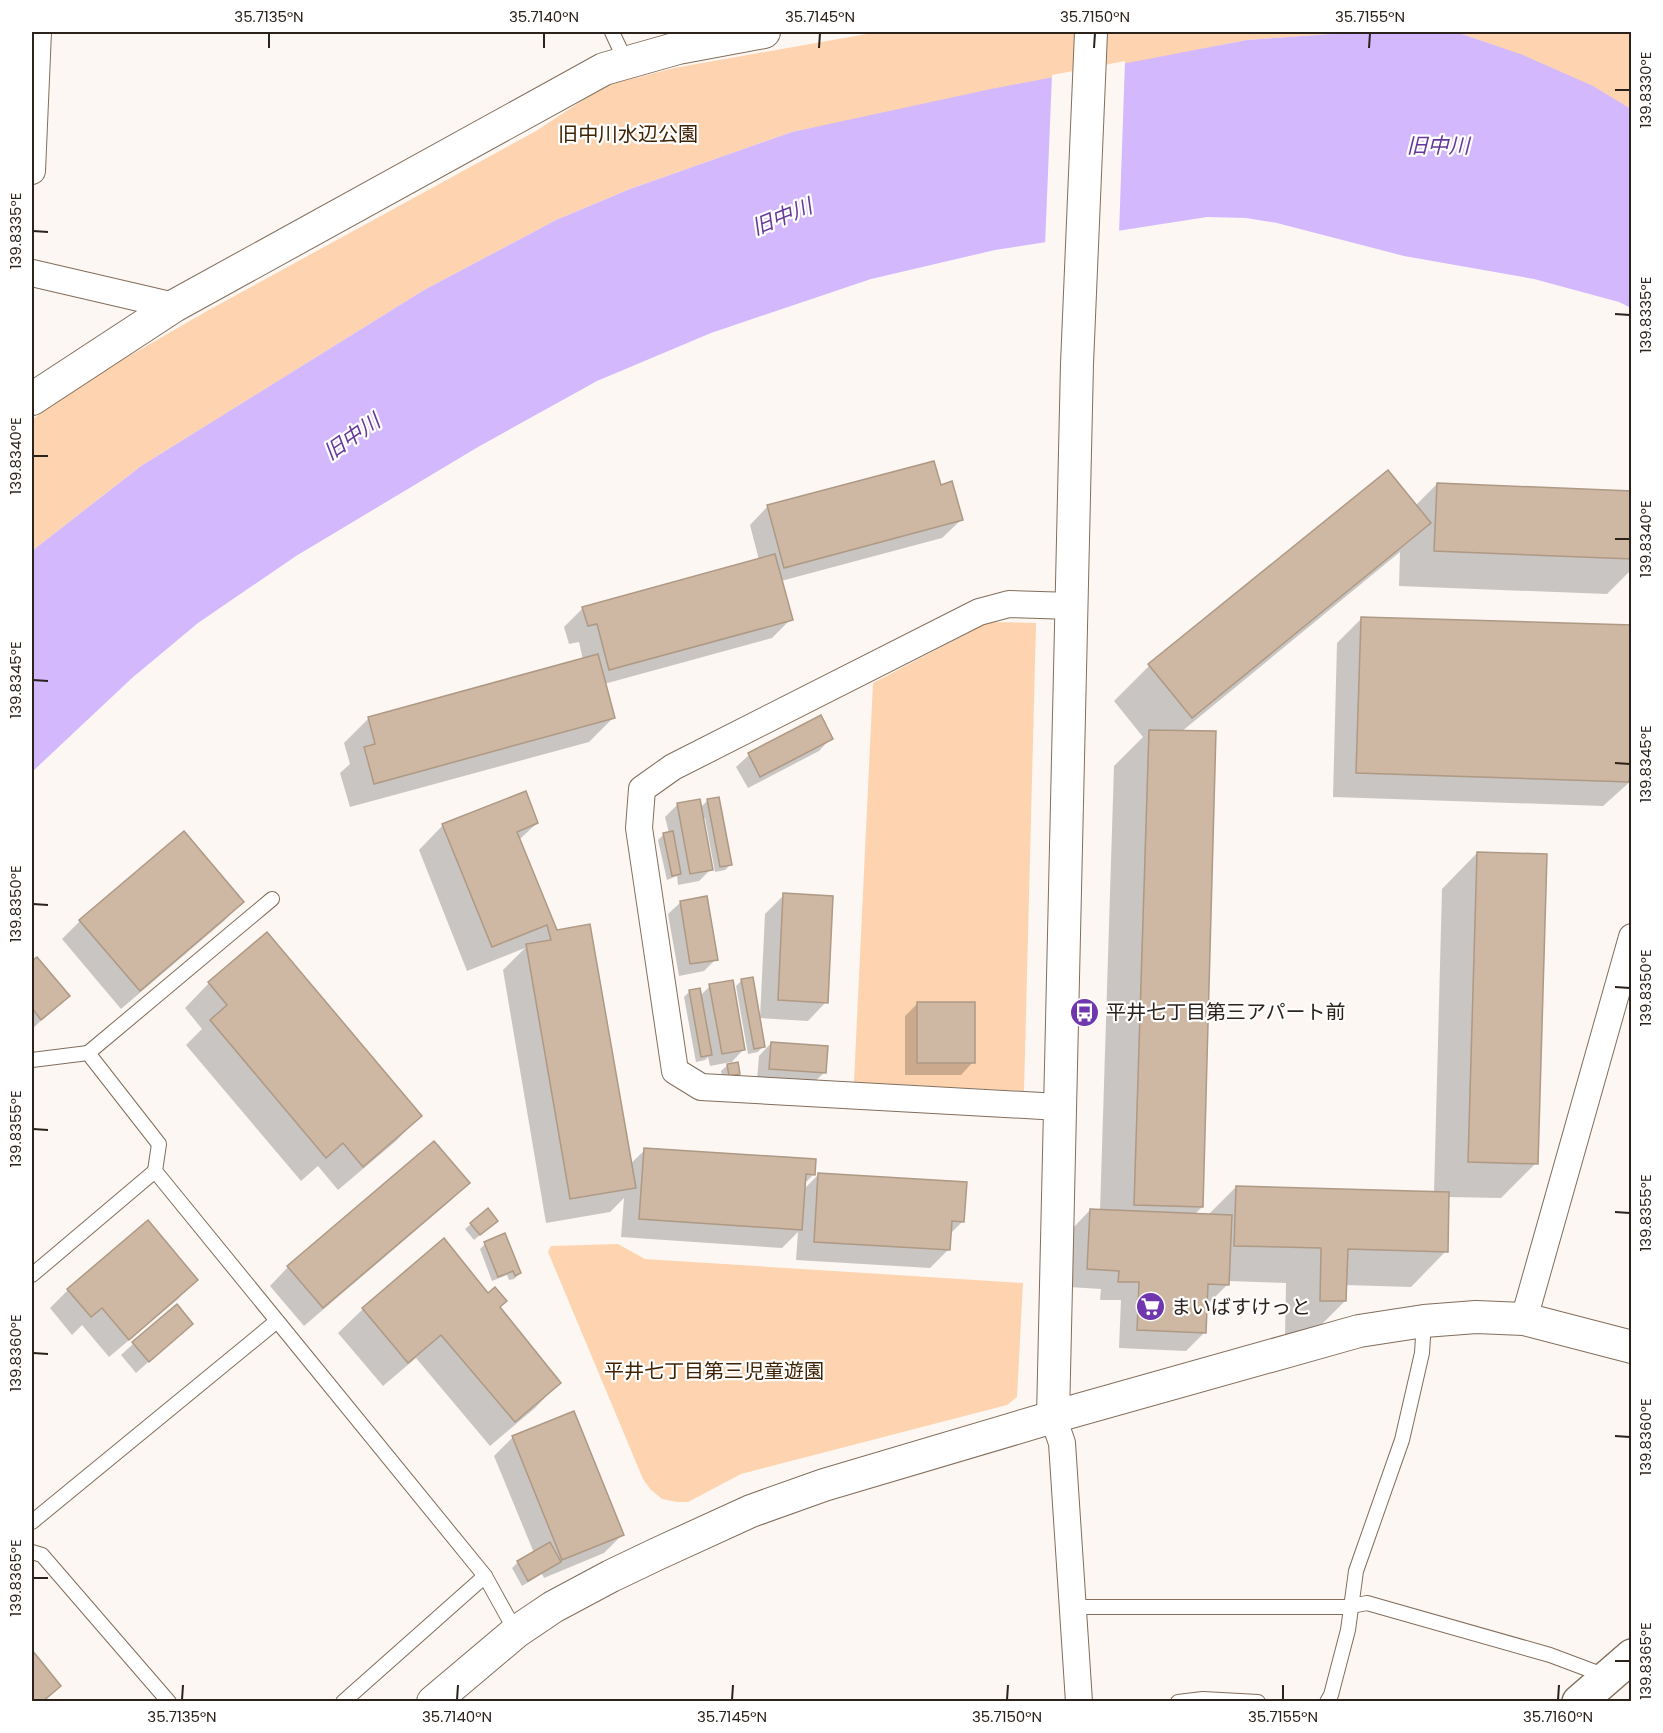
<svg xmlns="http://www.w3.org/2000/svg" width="1663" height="1733" font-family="Poppins,'Noto Sans JP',sans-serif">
	<rect width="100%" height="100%" fill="#fcf7f3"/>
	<g fill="#fdd4af">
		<polygon points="878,32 1412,32 1345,33 1247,40 792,132 630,189 556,220 424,290 141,466 32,551 32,420 72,389 207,311 536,131 595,92 612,84 674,68"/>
		<path d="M1456,32H1631V109C1575,76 1518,53 1456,32Z"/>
		<polygon points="989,622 1036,623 1024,1091 854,1082 873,683"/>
		<polygon points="618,1244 645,1259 1023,1283 1017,1397 1007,1405 741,1474 688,1502 677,1502 662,1499 650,1489 643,1479 548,1252 551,1246"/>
	</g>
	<polygon fill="#d3b8fe" points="1412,32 1456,32 1523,55 1593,86 1631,109 1631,308 1619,302 1534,279 1404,256 1277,223 1246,218 1207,217 995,250 871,279 711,333 597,381 478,447 296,556 198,623 132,678 32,772 32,551 141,466 424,290 556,220 630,189 792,132 991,89 1247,40 1345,33"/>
	<polygon fill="#fcf7f3" points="1125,61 1119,234 1045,246 1052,75"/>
	<g fill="#0003">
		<polygon points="1388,472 1415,506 1437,484 1632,492 1632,569 1607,594 1399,586 1400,552 1181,732 1202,1207 1194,1215 1208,1215 1236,1187 1434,1193 1442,889 1477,853 1536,1163 1501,1198 1447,1197 1446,1251 1411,1287 1345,1285 1345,1301 1310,1336 1285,1336 1286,1283 1228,1281 1227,1285 1209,1303 1206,1303 1205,1332 1186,1351 1119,1348 1121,1300 1100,1300 1101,1289 1069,1287 1072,1229 1090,1210 1100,1211 1114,766 1143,737 1114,701 1149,666"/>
		<polygon points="940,487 961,520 942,538 781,581 791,619 772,638 604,684 613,718 589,742 350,807 340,773 350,764 344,743 369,718 583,660 579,642 569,644 564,627 583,608 759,560 750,525 768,506"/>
		<polygon points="1362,618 1632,627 1632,780 1603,806 1333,797 1337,643"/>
		<polygon points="820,717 831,738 819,751 748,788 736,767 749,755"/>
		<polygon points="708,800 730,865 725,870 715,872 705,818 702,819 711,869 699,881 678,885 677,876 667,880 658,840 664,834 669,833 665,817 678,804 700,808"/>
		<polygon points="537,823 519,840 630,1164 645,1150 814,1174 803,1185 803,1190 819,1174 963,1221 950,1234 949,1249 930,1268 796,1260 798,1232 782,1248 621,1237 624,1198 610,1212 546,1223 503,970 525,948 467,971 419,850 443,825"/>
		<polygon points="784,895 826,1002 808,1021 760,1018 765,914"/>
		<polygon points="242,902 224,921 121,1009 62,939 80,921"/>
		<polygon points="681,902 716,959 704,971 679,976 668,914"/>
		<polygon points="267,934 420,1116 396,1141 338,1190 318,1166 301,1181 186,1045 202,1029 185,1008 209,983"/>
		<polygon points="37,959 68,996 32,1029 32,963"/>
		<polygon points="742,980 763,1046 758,1052 748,1054 736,986"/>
		<polygon points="710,986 743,1050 728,1066 738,1074 732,1080 723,1081 721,1071 731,1062 710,1066 708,1057 705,1060 696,1062 684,997 690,991 700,996"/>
		<polygon points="918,1003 973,1062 961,1075 905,1075 905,1016"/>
		<polygon points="771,1043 825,1072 812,1084 757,1080 759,1056"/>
		<polygon points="468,1183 449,1202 304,1326 270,1286 288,1267"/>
		<polygon points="471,1224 491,1226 474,1240 465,1229"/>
		<polygon points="444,1240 559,1383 535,1408 490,1446 416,1358 383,1386 338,1333 363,1309"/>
		<polygon points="485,1244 520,1273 514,1279 509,1280 507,1275 492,1281 480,1249"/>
		<polygon points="196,1280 178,1299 109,1357 82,1325 72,1335 50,1308 68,1290"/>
		<polygon points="191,1324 136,1373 121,1355 134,1343"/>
		<polygon points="573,1413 623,1534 604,1553 544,1578 542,1574 522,1586 512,1568 518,1562 534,1553 494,1456 513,1437"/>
		<polygon points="32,1652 59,1686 43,1702 32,1702"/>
	</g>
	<g fill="#ceb7a3" stroke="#ae9985" stroke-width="1.5">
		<polygon points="934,461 941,485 952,481 963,520 784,568 767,505"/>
		<polygon points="1388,470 1431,523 1192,718 1148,664"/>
		<polygon points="1437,483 1632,491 1632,559 1434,551"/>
		<polygon points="775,554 793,620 609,670 597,624 588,626 582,607"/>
		<polygon points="1361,617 1632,625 1632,762 1629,782 1356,773"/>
		<polygon points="598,654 615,718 374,784 364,747 375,744 368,717"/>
		<polygon points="821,715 833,739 760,777 748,753"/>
		<polygon points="1149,730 1216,731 1203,1207 1134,1205"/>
		<polygon points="526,791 538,823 517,832 557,930 590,924 636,1188 570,1199 526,944 551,940 547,925 492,947 442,824"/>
		<polygon points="719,797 732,865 720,867 707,799"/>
		<polygon points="700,799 713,870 690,874 677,803"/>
		<polygon points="184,831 244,902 140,991 79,920"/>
		<polygon points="673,831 681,874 672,876 663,833"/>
		<polygon points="1477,852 1547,854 1538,1164 1468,1162"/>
		<polygon points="783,893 833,896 828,1003 778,1000"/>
		<polygon points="707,896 718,960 690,964 680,901"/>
		<polygon points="267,932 422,1116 363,1167 343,1143 326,1158 210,1020 227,1005 208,982"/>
		<polygon points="37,957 70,996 41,1020 32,1008 32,961"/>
		<polygon points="753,977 765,1047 754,1049 741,979"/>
		<polygon points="733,980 745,1050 722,1054 709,984"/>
		<polygon points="700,988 712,1055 701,1057 689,990"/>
		<rect x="917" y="1002" width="58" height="61"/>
		<polygon points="771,1042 828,1046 826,1073 769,1069"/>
		<polygon points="738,1062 740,1074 729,1076 727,1064"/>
		<polygon points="434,1141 470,1183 323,1308 287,1266"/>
		<polygon points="644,1148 816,1159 815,1175 806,1174 802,1230 639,1219"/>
		<polygon points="818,1173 967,1182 964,1222 952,1221 950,1250 814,1242"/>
		<polygon points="1236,1186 1449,1192 1448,1252 1348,1249 1346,1301 1320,1301 1321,1248 1234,1246"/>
		<polygon points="488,1208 498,1221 480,1235 470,1223"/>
		<polygon points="1090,1209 1232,1215 1229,1285 1208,1284 1206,1333 1137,1330 1139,1282 1118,1282 1119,1271 1087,1269"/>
		<polygon points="148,1220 198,1280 129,1340 102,1308 91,1317 67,1289"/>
		<polygon points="505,1233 521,1273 515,1276 513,1271 498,1277 484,1242"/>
		<polygon points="444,1238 488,1293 495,1287 507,1301 500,1307 561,1383 515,1422 441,1335 408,1363 362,1308"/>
		<polygon points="177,1304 193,1324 149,1362 132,1342"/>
		<polygon points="574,1411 624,1535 562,1560 512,1436"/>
		<polygon points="550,1542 561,1562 528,1581 517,1561"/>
		<polygon points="32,1650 61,1686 42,1702 32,1702"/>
	</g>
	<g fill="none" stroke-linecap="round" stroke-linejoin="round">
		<defs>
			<g id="service">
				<polyline points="612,32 626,62"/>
				<polyline points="88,1053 272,899"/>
				<polyline points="32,1060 88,1053 159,1144 155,1171 485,1576 516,1632"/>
				<polyline points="32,1275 155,1171"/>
				<polyline points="32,1522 277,1321"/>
				<polyline points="32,1552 42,1555 169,1702"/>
				<polyline points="1072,1607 1346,1607 1367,1603 1550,1655 1606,1676"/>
				<polyline points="343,1702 485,1576"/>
				<polyline points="1178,1702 1203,1699 1258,1702"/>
				<polyline points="1327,1702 1331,1695 1348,1630 1356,1571 1402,1440 1422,1353 1424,1321"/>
			</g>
			<g id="minor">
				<polyline points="32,171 38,32"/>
				<polyline points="32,273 174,306"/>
				<polyline points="1059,1107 701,1087 675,1071 639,828 642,789 673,767 979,612 1009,604 1072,606"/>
				<polyline points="1524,1319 1632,937"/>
				<polyline points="1053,1417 1062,1443 1079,1702"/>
			</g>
			<g id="tertiary">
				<polyline points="32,399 174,306 604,69 678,48 764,32"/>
				<polyline points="1053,1417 1077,364 1091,32"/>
				<polyline points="433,1702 516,1632 553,1607 611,1576 657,1554 751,1511 824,1485 1053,1417 1359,1331 1424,1321 1476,1317 1524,1319 1632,1347"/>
			</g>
			<polyline id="secondary" points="1579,1702 1632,1656"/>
		</defs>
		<use href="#service" stroke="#826d5b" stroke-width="16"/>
		<use href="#minor" stroke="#826d5b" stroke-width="28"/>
		<use href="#tertiary" stroke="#826d5b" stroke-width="34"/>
		<use href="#secondary" stroke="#826d5b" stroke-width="36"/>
		<use href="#service" stroke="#fff" stroke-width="14"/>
		<use href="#minor" stroke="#fff" stroke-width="26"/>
		<use href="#tertiary" stroke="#fff" stroke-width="32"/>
		<use href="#secondary" stroke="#fff" stroke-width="33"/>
	</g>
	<path fill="none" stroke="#2b221b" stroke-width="2" d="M269,48V33M544,48V33M819,48L820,33M1094,48L1095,33M1369,48L1370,33M1615,90H1630M33,231L48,232M1615,314L1630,315M33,456H48M1615,539H1630M33,680L48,681M1615,763L1630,764M33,904L48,905M1615,987L1630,988M33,1129L48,1130M1615,1212L1630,1213M33,1353L48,1354M1615,1436L1630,1437M33,1578H48M1615,1661H1630M182,1700L183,1685M457,1700L458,1685M732,1700L733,1685M1007,1700L1008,1685M1283,1700V1685M1558,1700L1559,1685"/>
	<defs>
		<symbol id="bus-disc" viewBox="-11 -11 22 22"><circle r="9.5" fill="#6f36ad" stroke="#fff"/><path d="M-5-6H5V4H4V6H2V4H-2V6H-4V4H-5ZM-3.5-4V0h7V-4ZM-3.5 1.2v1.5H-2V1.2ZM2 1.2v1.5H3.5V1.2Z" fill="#fff"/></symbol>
		<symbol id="supermarket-disc" viewBox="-11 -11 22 22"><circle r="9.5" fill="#6f36ad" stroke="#fff"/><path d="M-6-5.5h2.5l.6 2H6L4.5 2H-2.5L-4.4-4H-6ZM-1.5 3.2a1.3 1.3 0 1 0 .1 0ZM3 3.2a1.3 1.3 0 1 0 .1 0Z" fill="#fff"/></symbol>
	</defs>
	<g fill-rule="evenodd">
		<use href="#bus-disc" x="1068" y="996" width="33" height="33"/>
		<use href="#supermarket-disc" x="1134" y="1290" width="33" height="33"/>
	</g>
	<g text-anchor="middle" stroke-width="4.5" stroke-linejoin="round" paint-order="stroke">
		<g font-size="20" fill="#3f2202" stroke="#fff">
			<text x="628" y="141">旧中川水辺公園</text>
			<text x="714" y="1378">平井七丁目第三児童遊園</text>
		</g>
		<g font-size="20" fill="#2b221b" stroke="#fff" text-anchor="start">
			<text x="1106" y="1019">平井七丁目第三アパート前</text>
			<text x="1171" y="1314">まいばすけっと</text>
		</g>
		<g font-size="21" font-style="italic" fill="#66389b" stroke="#fff">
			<text x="1438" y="153">旧中川</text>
			<text transform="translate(782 217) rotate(-22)" y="7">旧中川</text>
			<text transform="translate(352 437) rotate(-35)" y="7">旧中川</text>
		</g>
	</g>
	<rect width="1663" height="1733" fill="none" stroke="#ffffff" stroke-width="66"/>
	<rect x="33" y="33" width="1597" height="1667" fill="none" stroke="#2b221b" stroke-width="2"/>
	<g font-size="15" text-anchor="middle" fill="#2b221b">
		<text x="269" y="22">35.7135°N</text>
		<text x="544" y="22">35.7140°N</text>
		<text x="820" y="22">35.7145°N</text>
		<text x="1095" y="22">35.7150°N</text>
		<text x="1370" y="22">35.7155°N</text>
		<text transform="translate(1646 90) rotate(-90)" y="5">139.8330°E</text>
		<text transform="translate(16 231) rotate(-90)" y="5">139.8335°E</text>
		<text transform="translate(1646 315) rotate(-90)" y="5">139.8335°E</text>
		<text transform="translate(16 456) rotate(-90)" y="5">139.8340°E</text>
		<text transform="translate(1646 539) rotate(-90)" y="5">139.8340°E</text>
		<text transform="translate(16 680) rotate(-90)" y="5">139.8345°E</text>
		<text transform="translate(1646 764) rotate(-90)" y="5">139.8345°E</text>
		<text transform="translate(16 904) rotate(-90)" y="5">139.8350°E</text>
		<text transform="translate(1646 988) rotate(-90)" y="5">139.8350°E</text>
		<text transform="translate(16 1129) rotate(-90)" y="5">139.8355°E</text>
		<text transform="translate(1646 1213) rotate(-90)" y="5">139.8355°E</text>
		<text transform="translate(16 1353) rotate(-90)" y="5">139.8360°E</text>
		<text transform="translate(1646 1437) rotate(-90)" y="5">139.8360°E</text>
		<text transform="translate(16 1578) rotate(-90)" y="5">139.8365°E</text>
		<text transform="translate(1646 1661) rotate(-90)" y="5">139.8365°E</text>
		<text x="182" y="1722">35.7135°N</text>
		<text x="457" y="1722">35.7140°N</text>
		<text x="732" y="1722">35.7145°N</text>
		<text x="1007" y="1722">35.7150°N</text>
		<text x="1283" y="1722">35.7155°N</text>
		<text x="1558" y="1722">35.7160°N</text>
	</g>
</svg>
